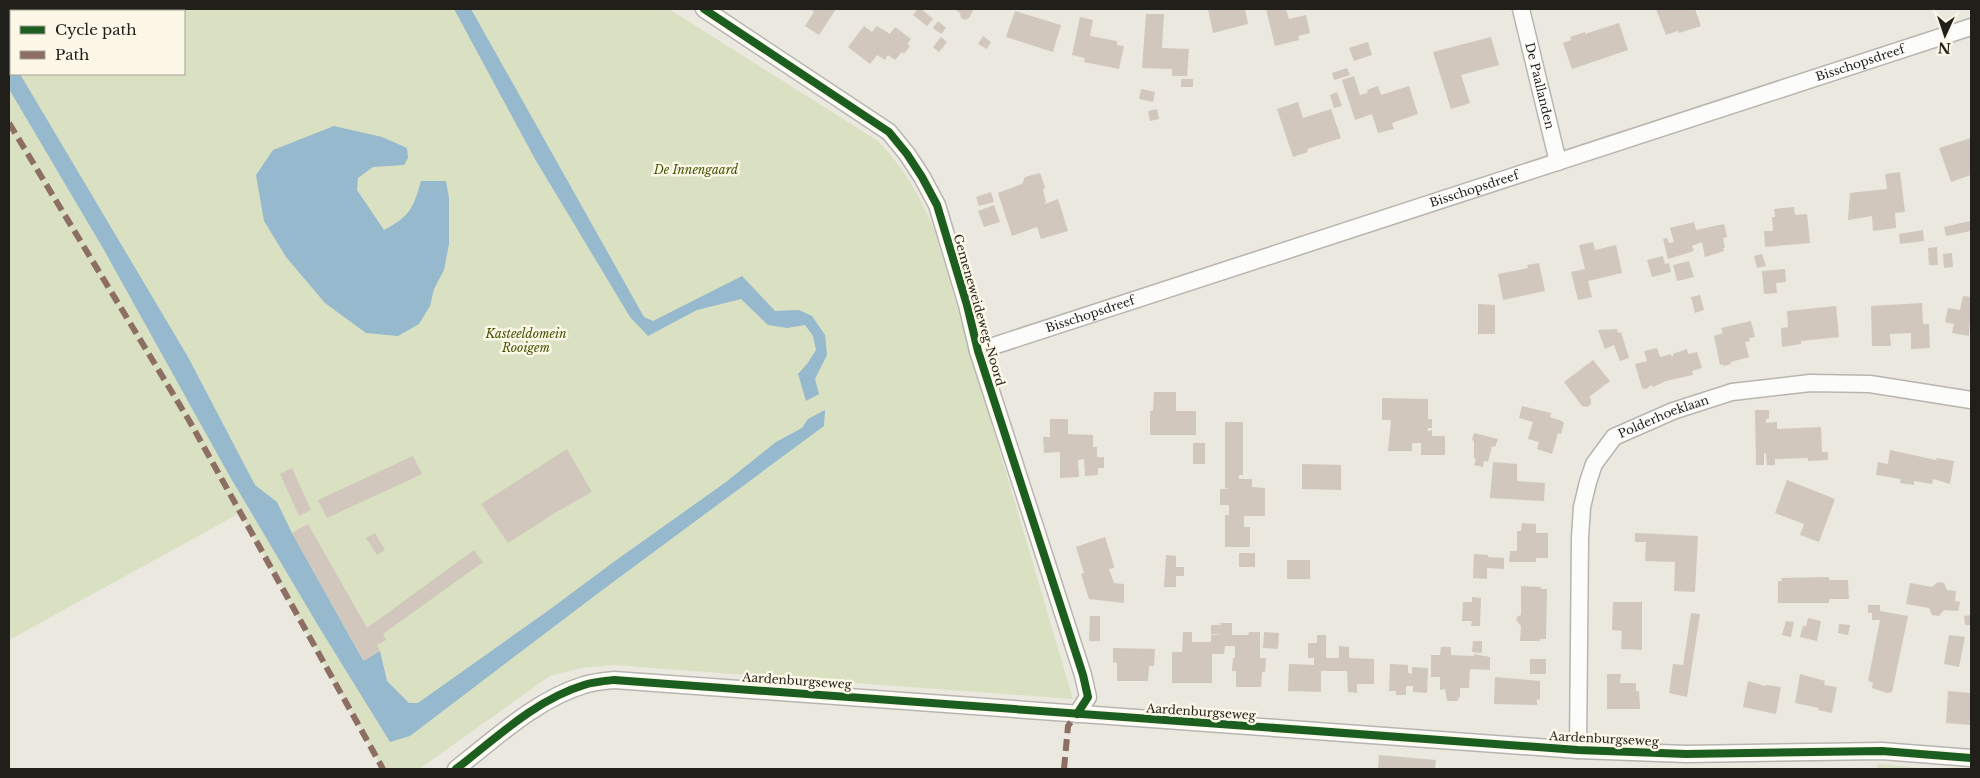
<svg xmlns="http://www.w3.org/2000/svg" width="1980" height="778" font-family="'Libre Baskerville',serif">
	<rect width="100%" height="100%" fill="#ebe8e0"/>
	<g fill="#d9e1c2" fill-rule="evenodd">
		<path d="M9,9H669L878,141C904,168 921,197 935,232L1073,699L613,665L581,668L550,676L419,769H383L240,513L9,640ZM11,11H184V74H11Z"/>
		<polygon points="1878,764 1933,769 1876,769"/>
	</g>
	<g fill="#96b9ce">
		<polygon points="454,9 471,9 644,317 653,321 742,276 775,311 799,310 812,316 825,335 827,355 815,379 819,394 806,401 798,374 807,364 816,350 813,336 805,325 787,328 768,325 741,299 697,310 648,336 630,317 535,159"/>
		<polygon points="9,54 11,58 11,74 20,74 188,357 255,485 277,502 292,533 363,660 380,651 387,681 409,703 418,703 549,610 615,561 726,482 776,442 802,428 808,419 825,410 824,426 601,591 410,736 390,742 319,627 229,475 104,250 9,89"/>
		<path d="M334,126L382,137L407,148L408,158L404,165L373,167L358,178L357,190L384,230C410,216 413,209 421,181H446L449,198V244L444,270L434,289L430,306L419,324L398,336L366,333L325,303L286,257L264,221L256,175L273,150Z"/>
	</g>
	<g fill="#d1c7bc">
		<polygon points="810,9 836,9 819,35 805,26 814,12"/>
		<polygon points="918,9 921,9 933,19 927,26 913,15"/>
		<polygon points="954,9 974,9 969,18 965,20 961,18 960,13"/>
		<polygon points="1208,9 1245,9 1248,24 1213,33"/>
		<polygon points="1266,9 1286,9 1289,19 1306,15 1310,33 1298,36 1299,40 1275,46"/>
		<polygon points="1656,9 1695,9 1701,26 1679,33 1678,31 1666,35"/>
		<polygon points="1015,11 1061,25 1053,52 1006,37"/>
		<polygon points="1146,14 1164,14 1162,48 1189,49 1187,76 1172,76 1172,69 1142,68"/>
		<polygon points="1080,17 1093,20 1090,36 1117,41 1117,45 1124,46 1119,69 1084,62 1085,58 1072,55"/>
		<polygon points="938,21 946,28 941,34 933,28"/>
		<polygon points="1619,23 1628,50 1572,69 1563,43 1571,40 1570,37 1585,32 1585,34"/>
		<polygon points="864,26 872,32 877,26 890,34 895,27 911,39 907,44 910,46 904,54 902,52 895,60 888,55 885,60 877,55 870,64 848,47"/>
		<polygon points="983,36 991,42 987,49 978,44"/>
		<polygon points="941,37 947,42 939,52 933,47"/>
		<polygon points="1491,37 1499,65 1461,75 1470,103 1451,109 1433,52"/>
		<polygon points="1368,42 1372,55 1354,61 1349,48"/>
		<polygon points="1347,68 1350,75 1334,80 1332,73"/>
		<polygon points="1354,76 1360,95 1368,93 1367,90 1378,86 1381,95 1409,86 1418,114 1392,123 1394,129 1378,133 1372,114 1355,120 1342,80"/>
		<rect x="1181" y="79" width="12" height="8"/>
		<polygon points="1141,89 1155,92 1153,102 1139,99"/>
		<polygon points="1337,92 1342,106 1334,108 1330,95"/>
		<polygon points="1298,102 1303,118 1331,109 1341,138 1307,149 1308,152 1293,157 1277,109"/>
		<polygon points="1157,109 1159,119 1150,121 1148,111"/>
		<polygon points="1971,138 1971,175 1951,182 1939,148"/>
		<polygon points="1900,172 1905,212 1895,213 1896,228 1873,231 1872,216 1848,220 1850,193 1887,189 1885,174"/>
		<polygon points="1040,173 1045,187 1043,190 1046,201 1045,204 1058,199 1068,231 1041,239 1037,227 1012,236 998,193 1022,184 1025,177"/>
		<polygon points="991,192 994,202 979,206 976,197"/>
		<polygon points="994,205 1000,222 984,227 978,211"/>
		<polygon points="1794,207 1795,215 1807,214 1810,243 1765,247 1764,231 1773,231 1772,217 1775,217 1774,209"/>
		<polygon points="1970,221 1971,231 1946,236 1944,227"/>
		<polygon points="1694,222 1696,230 1724,224 1727,237 1723,238 1725,248 1723,248 1724,251 1705,257 1702,242 1692,246 1694,251 1668,259 1663,239 1667,238 1669,243 1674,242 1670,228"/>
		<polygon points="1923,230 1924,241 1900,244 1899,234"/>
		<polygon points="1593,242 1595,250 1616,245 1622,273 1588,281 1592,297 1578,300 1571,272 1585,269 1579,245"/>
		<polygon points="1937,247 1938,265 1929,265 1928,248"/>
		<polygon points="1952,253 1953,267 1944,268 1943,254"/>
		<polygon points="1762,254 1766,266 1757,268 1754,256"/>
		<polygon points="1663,256 1665,264 1669,263 1671,272 1652,277 1647,260"/>
		<polygon points="1689,261 1694,277 1677,281 1673,265"/>
		<polygon points="1539,263 1545,291 1503,300 1498,274 1519,270 1528,268 1527,265"/>
		<polygon points="1785,269 1786,282 1776,283 1777,293 1764,294 1762,271"/>
		<polygon points="1700,295 1704,310 1695,313 1691,297"/>
		<polygon points="1963,296 1971,297 1969,336 1952,333 1954,324 1945,322 1948,308 1960,310"/>
		<polygon points="1922,303 1923,324 1929,324 1930,348 1911,349 1911,333 1890,334 1891,346 1872,346 1871,306"/>
		<polygon points="1478,304 1495,305 1495,334 1478,334"/>
		<polygon points="1836,306 1839,337 1801,341 1801,344 1782,347 1781,328 1788,327 1787,311"/>
		<polygon points="1751,321 1755,337 1749,338 1750,341 1745,342 1749,357 1731,362 1731,364 1723,366 1723,364 1720,365 1714,336 1723,333 1721,328"/>
		<polygon points="1617,329 1618,333 1621,332 1629,358 1620,361 1614,345 1605,349 1598,330"/>
		<polygon points="1657,348 1660,357 1671,354 1671,356 1673,356 1673,354 1687,349 1688,354 1697,352 1702,368 1692,371 1693,375 1666,381 1653,387 1651,385 1646,389 1642,388 1635,364 1647,361 1644,351"/>
		<polygon points="1593,360 1610,381 1589,397 1591,399 1591,404 1587,407 1582,406 1564,382"/>
		<polygon points="1154,392 1176,392 1176,411 1196,411 1196,435 1150,435 1150,411 1153,411"/>
		<polygon points="1382,398 1428,399 1428,419 1432,419 1432,428 1428,428 1428,431 1432,430 1432,436 1445,436 1445,455 1421,455 1421,443 1412,443 1412,451 1388,451 1391,420 1382,420"/>
		<polygon points="1522,406 1551,413 1550,417 1562,421 1564,423 1561,434 1558,433 1552,454 1537,449 1539,442 1528,439 1533,422 1519,418"/>
		<polygon points="1755,410 1769,410 1769,418 1766,419 1766,423 1777,422 1777,429 1821,427 1822,452 1828,452 1828,460 1808,461 1808,458 1775,459 1775,465 1767,465 1766,453 1764,453 1764,465 1756,465"/>
		<polygon points="1050,419 1068,419 1068,434 1093,435 1093,447 1097,447 1097,457 1104,457 1104,468 1098,468 1098,475 1085,476 1084,459 1078,460 1079,477 1060,478 1060,452 1044,453 1043,437 1050,437"/>
		<polygon points="1225,422 1243,422 1243,475 1239,475 1239,479 1252,479 1252,487 1265,488 1265,516 1244,516 1244,527 1250,527 1250,547 1225,547 1225,515 1229,515 1229,505 1220,505 1220,489 1229,489 1225,488"/>
		<polygon points="1474,433 1498,439 1495,447 1492,446 1488,462 1484,461 1483,467 1474,465 1476,459 1474,458 1474,441 1472,440"/>
		<rect x="1193" y="443" width="12" height="21"/>
		<polygon points="567,449 592,492 558,511 508,543 481,504"/>
		<polygon points="1890,450 1936,460 1937,458 1954,461 1950,484 1933,479 1932,484 1914,481 1914,485 1900,483 1901,479 1876,475 1878,462 1888,464"/>
		<polygon points="413,456 422,474 327,518 318,500"/>
		<polygon points="1493,462 1517,464 1517,481 1545,483 1544,501 1490,498"/>
		<polygon points="1302,464 1341,465 1341,490 1302,489"/>
		<polygon points="292,468 311,510 299,516 280,474"/>
		<polygon points="1787,480 1835,499 1819,542 1800,535 1804,524 1775,513"/>
		<polygon points="1522,523 1536,524 1536,533 1548,533 1548,558 1536,558 1536,562 1509,562 1510,551 1517,551 1517,531 1521,531"/>
		<polygon points="308,524 367,628 474,550 483,562 383,634 386,640 377,645 380,651 364,661 292,533"/>
		<polygon points="375,533 385,550 377,555 366,538"/>
		<polygon points="1635,533 1698,536 1695,592 1674,591 1675,562 1645,561 1646,542 1635,542"/>
		<polygon points="1105,537 1114,566 1114,568 1109,569 1114,583 1124,584 1124,603 1089,599 1081,574 1084,573 1076,547"/>
		<rect x="1239" y="553" width="16" height="14"/>
		<polygon points="1474,554 1488,555 1488,557 1504,558 1504,569 1487,568 1487,579 1473,578"/>
		<polygon points="1166,555 1176,556 1176,567 1184,567 1184,576 1176,576 1176,587 1164,587"/>
		<rect x="1287" y="560" width="23" height="19"/>
		<polygon points="1829,577 1829,580 1848,580 1849,599 1829,599 1829,603 1778,603 1778,581 1782,581 1781,578"/>
		<polygon points="1938,582 1944,583 1947,590 1956,591 1955,601 1960,602 1958,611 1944,610 1939,616 1932,615 1929,608 1906,604 1910,583 1932,587"/>
		<polygon points="1521,586 1541,587 1541,589 1547,589 1546,639 1540,639 1540,641 1520,641 1521,626 1516,620 1517,617 1521,615"/>
		<polygon points="1472,597 1481,598 1480,626 1471,626 1472,621 1462,621 1463,602 1472,602"/>
		<polygon points="1613,602 1642,602 1642,650 1621,649 1622,631 1612,630"/>
		<polygon points="1868,605 1880,605 1880,611 1908,616 1892,692 1887,693 1872,688 1873,683 1868,681 1880,620 1872,620 1872,613 1868,613"/>
		<polygon points="1691,613 1700,614 1687,697 1669,693 1673,664 1683,665"/>
		<polygon points="1971,615 1971,625 1965,625 1964,616"/>
		<polygon points="1090,616 1100,616 1100,641 1089,641"/>
		<polygon points="1808,618 1821,621 1817,641 1800,637 1803,626 1806,626"/>
		<polygon points="1786,621 1794,622 1791,637 1782,635"/>
		<polygon points="1220,623 1232,623 1232,635 1248,635 1249,632 1260,632 1260,658 1266,658 1265,672 1262,672 1261,687 1236,687 1236,671 1232,671 1233,658 1235,658 1235,646 1225,646 1224,654 1212,654 1212,683 1172,683 1172,652 1182,652 1183,632 1192,632 1192,642 1211,642 1211,635 1223,634 1211,634 1211,625 1221,625"/>
		<polygon points="1839,624 1850,625 1848,635 1838,633"/>
		<polygon points="1264,632 1279,633 1278,649 1263,648"/>
		<polygon points="1317,635 1326,635 1326,658 1339,658 1339,646 1349,647 1349,658 1374,659 1374,684 1357,684 1357,693 1348,692 1347,671 1321,671 1321,692 1288,691 1289,664 1314,665 1314,658 1308,658 1308,643 1317,643"/>
		<polygon points="1949,635 1965,637 1959,667 1944,664"/>
		<polygon points="1473,641 1482,641 1482,653 1472,652"/>
		<polygon points="1441,647 1451,647 1451,655 1474,656 1474,654 1490,657 1490,670 1470,669 1469,688 1460,688 1460,698 1458,698 1458,701 1447,701 1445,689 1440,690 1440,677 1431,677 1431,655 1440,655"/>
		<polygon points="1113,648 1155,649 1154,666 1149,666 1148,681 1117,681 1117,663 1113,662"/>
		<rect x="1530" y="659" width="16" height="15"/>
		<polygon points="1390,664 1408,665 1408,673 1412,674 1412,667 1428,668 1427,693 1413,692 1413,686 1406,686 1406,695 1396,695 1396,691 1389,691"/>
		<polygon points="1607,674 1621,674 1620,683 1636,683 1636,691 1639,691 1640,709 1607,709"/>
		<polygon points="1800,674 1825,681 1824,685 1837,687 1832,713 1818,710 1819,708 1795,703"/>
		<polygon points="1495,677 1540,681 1540,700 1537,699 1537,705 1494,704"/>
		<polygon points="1748,681 1765,686 1766,685 1781,687 1776,714 1743,707"/>
		<polygon points="1948,691 1971,693 1971,725 1946,723"/>
		<polygon points="1379,755 1436,760 1435,769 1378,769"/>
	</g>
	<g fill="none" stroke-linecap="round" stroke-linejoin="round">
		<defs>
			<g id="minor">
				<polyline points="704,9 889,132 907,154 922,177 937,205 967,305 978,351 1083,675 1088,697 1077,714"/>
				<path id="s1" d="M1521,9L1558,162"/>
				<path id="s2" d="M978,351L1971,27"/>
				<path id="s3" d="M1578,750L1580,538L1582,507L1588,482L1594,464L1614,437L1673,411L1732,392L1810,383L1870,384L1971,400"/>
				<path d="M456,769C495,739 535,700 584,685C593,682 604,681 614,680L1578,750L1686,754L1882,751L1971,758"/>
			</g>
		</defs>
		<use href="#minor" stroke="#b7b5ae" stroke-width="19"/>
		<use href="#minor" stroke="#fcfcfa" stroke-width="16"/>
		<g stroke="#8d6e63" stroke-width="6" stroke-dasharray="12 6" stroke-linecap="butt">
			<polyline points="9,123 190,422 383,769"/>
			<polyline points="1064,769 1068,726 1077,714"/>
		</g>
		<defs>
			<g id="cycleway">
				<polyline points="704,9 889,132 907,154 922,177 937,205 967,305 978,351 1083,675 1088,697 1077,714"/>
				<path d="M456,769C495,739 535,700 584,685C593,682 604,681 614,680L1578,750L1686,754L1882,751L1971,758"/>
			</g>
		</defs>
		<use href="#cycleway" stroke="#fdf7e8" stroke-width="11"/>
		<use href="#cycleway" stroke="#1b5e20" stroke-width="8"/>
	</g>
	<g text-anchor="middle" stroke-width="5" stroke-linejoin="round" paint-order="stroke">
		<g font-size="12" fill="#211f19" stroke="#fdf7e8">
			<text dy="4" stroke="none"><textPath href="#s2" startOffset="928">Bisschopsdreef</textPath></text>
			<text dy="4" stroke="none"><textPath href="#s1" startOffset="79">De Paallanden</textPath></text>
			<text dy="4" stroke="none"><textPath href="#s2" startOffset="522">Bisschopsdreef</textPath></text>
			<text transform="translate(979 310) rotate(74)" y="4">Gemeneweideweg-Noord</text>
			<text dy="4" stroke="none"><textPath href="#s2" startOffset="118">Bisschopsdreef</textPath></text>
			<text dy="4" stroke="none"><textPath href="#s3" startOffset="375">Polderhoeklaan</textPath></text>
			<text transform="translate(797 681) rotate(4)" y="4">Aardenburgseweg</text>
			<text transform="translate(1201 712) rotate(4)" y="4">Aardenburgseweg</text>
			<text transform="translate(1604 739) rotate(3)" y="4">Aardenburgseweg</text>
		</g>
		<g font-size="12" font-style="italic" fill="#405400" stroke="#fdf7e8">
			<text x="696" y="174">De Innengaard</text>
			<text x="526" y="338">Kasteeldomein<tspan x="526" dy="14">Rooigem</tspan></text>
		</g>
	</g>
	<rect width="1980" height="778" fill="none" stroke="#211f19" stroke-width="20"/>
	<rect x="10" y="10" width="175" height="65" fill="#fdf7e8" stroke="#a5a195"/>
	<rect x="20" y="26" width="25" height="8" fill="#1b5e20" stroke="#a5a195"/>
	<text x="55" y="35" font-size="15" fill="#211f19">Cycle path</text>
	<rect x="20" y="51" width="25" height="8" fill="#8d6e63" stroke="#a5a195"/>
	<text x="55" y="60" font-size="15" fill="#211f19">Path</text>
	<g transform="translate(1945 35) rotate(183)" stroke="#fdf7e8" stroke-width="4" paint-order="stroke">
	<path d="M0-4L9 19L0 12L-9 19Z" fill="#211f19"/>
	<text y="-8" font-size="14" font-weight="bold" text-anchor="middle" fill="#211f19">N</text>
	</g>
</svg>
